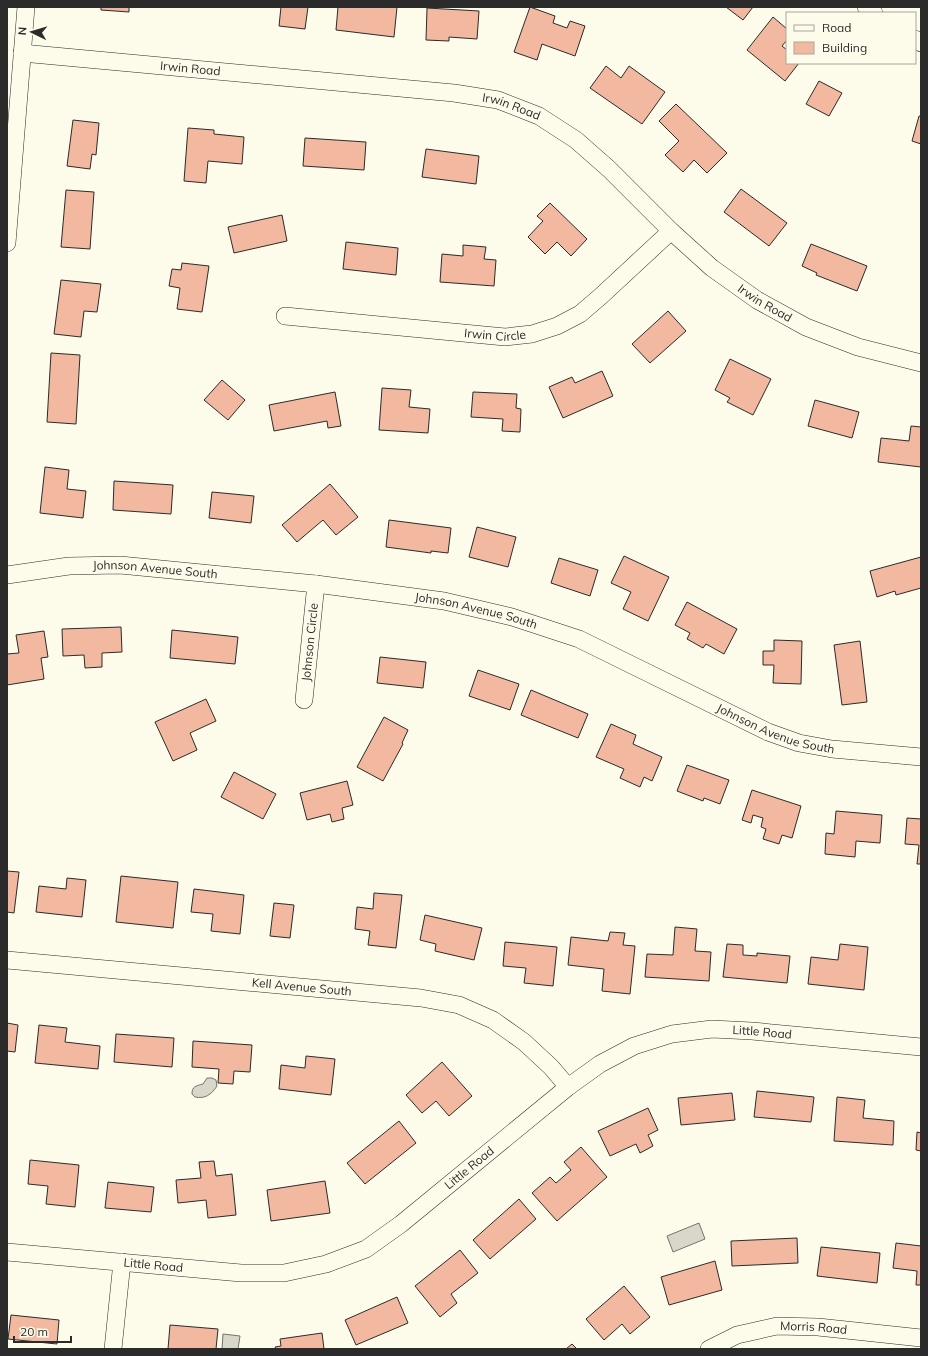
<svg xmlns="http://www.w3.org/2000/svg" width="928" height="1356" font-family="Mulish,sans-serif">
	<rect width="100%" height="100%" fill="#fdfbea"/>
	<g fill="#d8d7c9" stroke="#74746e">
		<path d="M207,1078H212L216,1080L217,1086C211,1095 205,1099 195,1097L192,1094C192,1086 196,1086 203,1084Z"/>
		<polygon points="699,1223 705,1239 673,1252 667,1236"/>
		<polygon points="223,1334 240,1336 238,1349 222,1349"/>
	</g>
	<g fill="#f2b8a0" stroke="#2b2b2b">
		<polygon points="101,7 129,7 129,12 101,10"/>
		<polygon points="281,7 308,7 305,29 279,26"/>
		<polygon points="338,7 397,7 394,37 336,30"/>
		<polygon points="530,7 555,16 553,23 567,28 570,21 585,26 575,56 542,44 537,60 514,52"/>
		<polygon points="726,7 753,7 743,20"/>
		<polygon points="427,8 479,11 477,39 449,37 449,41 426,40"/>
		<polygon points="773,17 787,29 787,40 782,46 787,50 787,63 799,63 785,81 747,50"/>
		<polygon points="606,66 621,78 629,66 665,92 642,124 590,88"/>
		<polygon points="819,81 842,93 829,116 806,104"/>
		<polygon points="676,104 727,153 707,173 694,160 683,172 665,155 679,141 659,121"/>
		<polygon points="919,116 921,116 921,144 912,141"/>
		<polygon points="73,120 99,123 96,155 92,154 90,169 67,166"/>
		<polygon points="188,128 214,130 214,134 244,137 242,164 208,161 206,183 184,181"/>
		<polygon points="305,138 366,142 364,170 303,166"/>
		<polygon points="426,149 479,156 476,184 422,177"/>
		<polygon points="741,189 787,223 769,246 724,212"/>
		<polygon points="66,190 94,192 90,249 61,247"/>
		<polygon points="550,203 587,239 571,256 557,242 545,254 528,237 543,221 537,216"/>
		<polygon points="282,215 287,241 234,253 228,227"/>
		<polygon points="346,242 398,248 396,275 343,269"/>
		<polygon points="811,244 867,266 857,291 816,275 817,273 802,266"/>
		<polygon points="463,245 486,247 484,259 496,260 494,286 440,282 442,254 463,256"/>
		<polygon points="182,263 209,266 202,312 177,309 180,288 169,286 172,269 181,270"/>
		<polygon points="61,280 101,284 97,312 84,311 81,337 54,334"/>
		<polygon points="668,311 686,331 650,363 632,344"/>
		<polygon points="51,353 80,355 76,424 47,422"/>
		<polygon points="730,359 771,379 753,415 727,402 730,398 715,390"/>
		<polygon points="602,371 613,396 563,418 549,387 572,377 575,383"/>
		<polygon points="222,380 245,400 228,420 204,400"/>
		<polygon points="382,388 411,390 409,407 430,409 428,433 379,430"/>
		<polygon points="335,392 341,426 328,428 327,421 274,431 269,405"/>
		<polygon points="473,392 517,394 516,408 521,409 520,432 502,431 503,419 471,417"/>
		<polygon points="815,400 859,412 852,438 808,426"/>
		<polygon points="911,426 921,427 921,467 878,462 881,438 909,441"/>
		<polygon points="45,467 69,470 67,489 86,491 83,518 40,513"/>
		<polygon points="114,481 173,485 171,514 113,510"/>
		<polygon points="330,484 358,517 336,535 323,520 297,542 282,525"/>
		<polygon points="212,492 254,496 251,523 209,518"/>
		<polygon points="389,520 451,528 448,553 431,551 431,553 386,547"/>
		<polygon points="477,527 516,537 508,567 469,557"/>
		<polygon points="624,556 669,577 648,621 623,609 631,592 611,583"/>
		<polygon points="921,557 921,588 896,595 895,591 877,597 870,571"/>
		<polygon points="559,558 598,570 590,596 551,583"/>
		<polygon points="687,602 737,629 724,654 706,644 703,648 687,639 690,633 675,625"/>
		<polygon points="121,627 122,652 102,653 102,667 85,668 84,655 63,656 62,629"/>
		<polygon points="172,630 238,637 235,664 170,658"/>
		<polygon points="44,631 48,657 41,658 44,679 7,685 7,654 19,653 16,635"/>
		<polygon points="774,640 802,641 801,684 773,683 774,665 763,665 763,651 774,651"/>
		<polygon points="860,641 867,702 842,705 834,645"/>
		<polygon points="380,657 426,662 423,688 377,683"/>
		<polygon points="478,670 519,684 510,710 469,696"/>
		<polygon points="531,690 588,714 578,738 521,715"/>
		<polygon points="206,699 216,721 190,733 197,750 173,761 155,722"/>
		<polygon points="384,717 408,730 402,743 403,744 383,781 357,767"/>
		<polygon points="611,724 636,735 633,744 662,757 652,781 644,777 640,787 620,778 624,769 596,757"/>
		<polygon points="687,765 729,780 720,804 704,798 703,801 677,791"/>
		<polygon points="234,772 276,794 263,819 221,797"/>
		<polygon points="347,781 353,805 342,808 344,819 332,822 330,814 307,820 300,793"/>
		<polygon points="752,790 801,806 792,838 782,835 779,844 763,839 766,829 761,827 763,818 753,815 751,823 742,820"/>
		<polygon points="836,811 882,815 880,843 856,841 855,857 825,854 826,833 834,834"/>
		<polygon points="907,818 921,819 921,864 917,864 919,845 905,844"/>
		<polygon points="7,871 19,872 14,913 7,912"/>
		<polygon points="121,876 178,882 173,928 116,922"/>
		<polygon points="67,878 86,880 82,917 36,912 39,886 66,889"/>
		<polygon points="194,889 244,895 240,934 211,931 213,914 191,912"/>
		<polygon points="374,893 402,895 396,948 368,945 370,931 355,929 357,907 373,909"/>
		<polygon points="274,903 294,905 290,938 270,936"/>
		<polygon points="425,915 482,928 474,960 435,951 436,944 420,940"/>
		<polygon points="675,927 697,929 695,951 711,952 709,981 645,977 647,954 673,955"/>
		<polygon points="610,932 625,933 623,945 635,946 630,994 602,991 604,969 568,965 571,937 608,941"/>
		<polygon points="505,942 557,947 553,986 524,983 526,968 503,966"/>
		<polygon points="727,944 743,945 743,955 757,956 757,953 790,956 787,983 723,977"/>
		<polygon points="840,944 868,947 864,990 808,984 811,957 838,960"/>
		<polygon points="7,1023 18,1025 15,1052 7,1051"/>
		<polygon points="39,1025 67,1028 65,1042 100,1046 98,1069 35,1063"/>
		<polygon points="116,1034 174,1038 172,1067 114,1062"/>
		<polygon points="193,1041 252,1045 250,1072 234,1071 233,1084 218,1083 219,1069 192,1067"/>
		<polygon points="306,1056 335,1059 331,1095 279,1089 281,1065 305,1068"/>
		<polygon points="442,1062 472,1096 449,1116 436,1101 422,1113 406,1095"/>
		<polygon points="757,1091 814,1097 811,1122 754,1117"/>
		<polygon points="732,1093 735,1120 681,1125 678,1098"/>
		<polygon points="837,1097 865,1100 863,1118 894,1121 893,1145 834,1141"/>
		<polygon points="648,1108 658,1130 648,1135 653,1146 640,1153 636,1144 610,1156 598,1131"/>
		<polygon points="399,1121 416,1143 365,1184 347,1163"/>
		<polygon points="917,1132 921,1133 921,1151 916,1150"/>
		<polygon points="581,1147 607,1177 557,1221 532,1193 550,1177 556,1183 571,1170 564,1162"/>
		<polygon points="30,1160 79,1165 75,1207 46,1204 48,1186 28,1184"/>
		<polygon points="214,1161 216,1176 232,1174 236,1215 208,1218 206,1200 178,1203 176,1180 201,1178 199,1162"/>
		<polygon points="325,1181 330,1213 271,1221 267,1190"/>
		<polygon points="108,1182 154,1187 151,1212 105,1208"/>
		<polygon points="519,1199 536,1219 490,1259 473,1240"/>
		<polygon points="797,1238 798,1263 732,1266 731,1241"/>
		<polygon points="896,1243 921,1246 921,1285 916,1285 917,1271 893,1268"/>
		<polygon points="821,1247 880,1253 877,1283 817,1276"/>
		<polygon points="460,1250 478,1273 451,1294 457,1303 440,1317 415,1286"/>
		<polygon points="715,1261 722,1290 669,1305 661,1277"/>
		<polygon points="624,1286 650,1317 630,1334 622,1324 604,1340 586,1319"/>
		<polygon points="397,1297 408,1323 356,1345 345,1320"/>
		<polygon points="11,1315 59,1320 57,1344 8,1339"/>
		<polygon points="170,1325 218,1329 216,1349 168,1349"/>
		<polygon points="322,1333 324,1349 276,1349 275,1347 281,1346 280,1339"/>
		<polygon points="572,1344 577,1349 566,1349"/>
	</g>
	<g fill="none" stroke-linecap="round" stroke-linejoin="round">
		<defs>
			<g id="minor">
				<polyline points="866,7 874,13"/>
				<polyline points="915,39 921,43"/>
				<path id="s1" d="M22,53L454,93L498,100L539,116L576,140L609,169L671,231L712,268L757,300L806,327L858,347L921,363"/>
				<polyline points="7,243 26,7"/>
				<path id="s2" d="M285,316L505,337L532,334L557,326L580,314L601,296L671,231"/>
				<path id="s3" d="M7,575L69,566L120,565L316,584L444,601L512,617L579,639L768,732L799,743L832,749L921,757"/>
				<path id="s4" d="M304,700L316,584"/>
				<path id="s5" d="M7,960L421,998L459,1005L493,1020L524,1042L551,1067L568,1087"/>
				<path id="s6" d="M7,1252L241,1273H284L326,1264L366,1249L401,1224L568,1087L600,1064L634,1046L672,1034L712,1029L752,1031L921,1047"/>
				<polyline points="113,1349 122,1262"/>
				<path id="s7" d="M709,1349L737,1335L777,1326L818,1327L921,1338"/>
			</g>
		</defs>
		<use href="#minor" stroke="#2b2b2b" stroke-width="18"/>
		<use href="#minor" stroke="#fdfbea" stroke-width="17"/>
	</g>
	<g text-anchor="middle" stroke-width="3" stroke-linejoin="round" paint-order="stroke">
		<g font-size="12" fill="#2b2b2b" stroke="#fdfbea">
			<text dy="4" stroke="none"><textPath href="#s1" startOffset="169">Irwin Road</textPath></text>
			<text dy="4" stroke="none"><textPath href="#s1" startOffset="493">Irwin Road</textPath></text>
			<text dy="4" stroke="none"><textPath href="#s1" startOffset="817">Irwin Road</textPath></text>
			<text dy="4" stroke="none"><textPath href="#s2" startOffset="211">Irwin Circle</textPath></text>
			<text dy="4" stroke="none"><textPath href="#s3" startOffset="149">Johnson Avenue South</textPath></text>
			<text dy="4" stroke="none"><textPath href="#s3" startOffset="473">Johnson Avenue South</textPath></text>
			<text dy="4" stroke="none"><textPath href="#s4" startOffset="58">Johnson Circle</textPath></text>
			<text dy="4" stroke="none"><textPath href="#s3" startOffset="797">Johnson Avenue South</textPath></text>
			<text dy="4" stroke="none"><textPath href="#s5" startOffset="296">Kell Avenue South</textPath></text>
			<text dy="4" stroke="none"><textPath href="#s6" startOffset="831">Little Road</textPath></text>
			<text dy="4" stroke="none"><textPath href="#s6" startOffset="495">Little Road</textPath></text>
			<text dy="4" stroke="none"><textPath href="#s6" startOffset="147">Little Road</textPath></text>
			<text dy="4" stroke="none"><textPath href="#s7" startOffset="109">Morris Road</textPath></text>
		</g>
	</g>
	<rect width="928" height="1356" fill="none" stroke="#2b2b2b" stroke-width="16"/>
	<rect x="786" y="12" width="130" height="52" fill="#fdfbea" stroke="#a9a89e"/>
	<rect x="794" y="25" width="20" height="6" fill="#fdfbea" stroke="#a9a89e"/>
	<text x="822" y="32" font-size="12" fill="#2b2b2b">Road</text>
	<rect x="794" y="42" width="20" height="12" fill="#f2b8a0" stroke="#a9a89e"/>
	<text x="822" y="52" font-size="12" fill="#2b2b2b">Building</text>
	<g transform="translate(32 32) rotate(275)" stroke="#fdfbea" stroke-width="3" paint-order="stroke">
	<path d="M0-3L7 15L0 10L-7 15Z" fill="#2b2b2b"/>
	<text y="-6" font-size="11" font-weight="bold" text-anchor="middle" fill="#2b2b2b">N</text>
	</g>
	<path d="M14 1336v6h57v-6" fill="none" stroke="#2b2b2b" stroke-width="2"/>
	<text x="20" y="1336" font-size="12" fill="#2b2b2b" stroke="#fdfbea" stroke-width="3" paint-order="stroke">20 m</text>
</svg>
